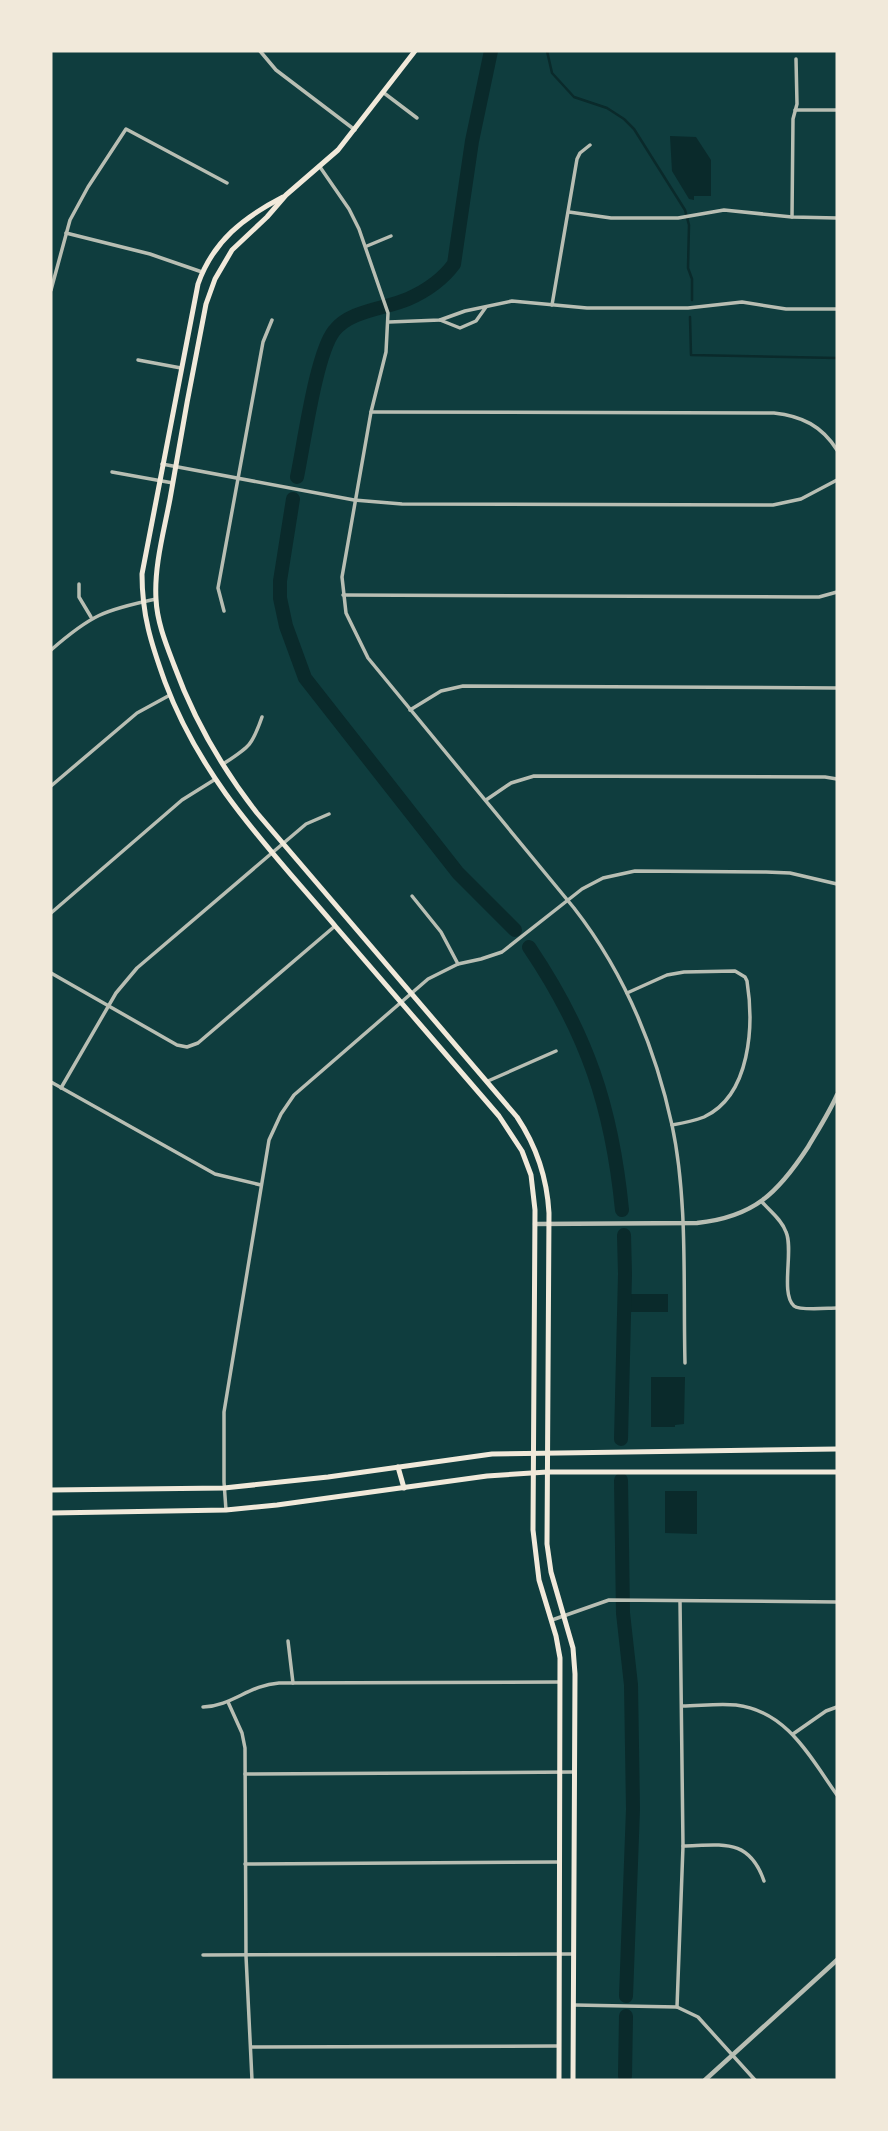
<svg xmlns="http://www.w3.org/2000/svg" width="888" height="2131" font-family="Figtree,sans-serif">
	<rect width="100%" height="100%" fill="#0f3d3e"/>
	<g fill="#0a2a2b">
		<polygon points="670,136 696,137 711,160 711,196 694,196 694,200 689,199 672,171"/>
		<rect x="630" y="1294" width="38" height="18"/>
		<polygon points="651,1377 685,1377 684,1424 675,1425 675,1427 651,1427"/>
		<polygon points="665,1491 697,1491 697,1534 665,1533"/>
	</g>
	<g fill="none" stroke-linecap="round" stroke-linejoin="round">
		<g stroke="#0a2a2b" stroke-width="2.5">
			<polyline points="547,51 552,73 574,97 607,108 624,119 634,129 685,210 689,225 688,268 692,279 692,300"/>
			<polyline points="690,317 691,355 837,358"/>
			<polyline points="51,2076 51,2077"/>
		</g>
		<g stroke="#0a2a2b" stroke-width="14">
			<path d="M297,477C304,444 316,354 334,331C350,310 385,309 408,299C426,291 443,279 454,264L472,141L491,51"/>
			<polyline points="293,499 280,581 280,598 286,626 305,678 458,873 515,930"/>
			<path d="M529,947C587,1033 612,1107 622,1210"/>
			<polyline points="621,1439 625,1274 624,1235"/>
			<polyline points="621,1480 623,1613 631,1685 633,1809 626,1996"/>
			<polyline points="625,2076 626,2016"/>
		</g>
		<g stroke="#b8beb3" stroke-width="3.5">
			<polyline points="260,51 276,70 355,130"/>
			<polyline points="384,93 417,118"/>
			<polyline points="795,110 837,110"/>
			<path d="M320,167L349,209L359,229L388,313L386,352L371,412L342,577L346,613L368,658L574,908C623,971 655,1047 672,1125C688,1200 683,1286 685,1363"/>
			<polyline points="569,212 611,218 678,218 724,210 792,217 837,218"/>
			<polyline points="792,217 793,119 797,104 796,59"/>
			<polyline points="66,233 150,254 202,272"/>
			<polyline points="367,246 391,236"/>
			<polyline points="51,290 70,220 88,187 126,129 227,183"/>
			<polyline points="552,305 577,159 580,153 590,145"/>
			<polyline points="440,320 460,328 476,321 486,307"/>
			<polyline points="389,322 440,320 465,311 512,301 587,308 688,308 742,302 786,309 837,309"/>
			<polyline points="138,360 181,368"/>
			<path d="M371,412L774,413C802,416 822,426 837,450"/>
			<polyline points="162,464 354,500 402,504 773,505 801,499 837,480"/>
			<polyline points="112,472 173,483"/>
			<polyline points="79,584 79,597 91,617"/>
			<polyline points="343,595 803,597 819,597 837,592"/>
			<polyline points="224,611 218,588 263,342 272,320"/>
			<path d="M51,650C91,615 104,610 156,599"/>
			<polyline points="410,710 441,691 463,686 837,688"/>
			<path d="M223,764C249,747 252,746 262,717"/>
			<polyline points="51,786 137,713 170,695"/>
			<polyline points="486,800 511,783 534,776 825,777 837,779"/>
			<polyline points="412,896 441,932 458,964"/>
			<polyline points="51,913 182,800 214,780"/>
			<polyline points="51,973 177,1045 187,1047 198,1043 335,926"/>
			<path d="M627,993L667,975L684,972L735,971L745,977L747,981C754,1025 751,1095 704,1117C694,1121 683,1123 672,1125"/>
			<polyline points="488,1081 556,1051"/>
			<polyline points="51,1082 215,1174 261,1185"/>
			<polyline points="61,1088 116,993 137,968 306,824 329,814"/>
			<path d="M762,1202C770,1211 782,1220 786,1232C794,1249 780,1294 794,1306C800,1311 828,1308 837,1308"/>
			<polyline points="226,1510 224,1482 224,1412 269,1140 281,1114 294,1095 428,979 458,964 481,959 502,952 582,889 603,878 635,871 766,872 790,873 837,884"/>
			<polyline points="552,1620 609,1600 837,1602"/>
			<polyline points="288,1641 293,1683"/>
			<polyline points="228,1702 242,1733 245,1748 246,1956 252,2080"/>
			<path d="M682,1706C699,1706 718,1703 736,1705C787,1711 810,1757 837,1795"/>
			<path d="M203,1707C232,1706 249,1685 279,1683L560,1682"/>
			<polyline points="793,1734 826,1711 837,1707"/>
			<polyline points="245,1774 574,1772"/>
			<path d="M683,1846C723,1845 749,1838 764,1881"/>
			<polyline points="245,1864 560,1862"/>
			<polyline points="203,1955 573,1954"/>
			<polyline points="574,2005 677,2007 698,2017 755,2080"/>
			<polyline points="677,2007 683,1846 680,1601"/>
			<polyline points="251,2047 559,2046"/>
		</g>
		<g stroke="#b8beb3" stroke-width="4.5">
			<path d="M535,1224L697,1223C754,1217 778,1193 808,1147C818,1130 829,1113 837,1095"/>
			<polyline points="705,2080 837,1960"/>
		</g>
		<g stroke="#f1e9da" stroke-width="5">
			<path d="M415,51L338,150L286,195L267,217L232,250L215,279L206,304C193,369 181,434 170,499C164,531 154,566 156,599C157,622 166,644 174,665C194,720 221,767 257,813L517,1117C537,1147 547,1177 549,1213L547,1544L551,1572L573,1648L575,1674L573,2080"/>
			<path d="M283,197C244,217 213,241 198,284L142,574C142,615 151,643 165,682C202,781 269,848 336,927C390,990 445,1053 499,1116L522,1151L531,1175L535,1210L533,1530L539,1580L556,1636L560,1658L559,2080"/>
			<polyline points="398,1467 404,1488"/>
			<polyline points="51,1490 224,1488 328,1477 492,1454 837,1449"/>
			<polyline points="51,1513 226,1510 277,1505 487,1476 547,1472 837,1472"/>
		</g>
	</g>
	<rect width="888" height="2131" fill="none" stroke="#f1e9da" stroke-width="105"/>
</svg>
